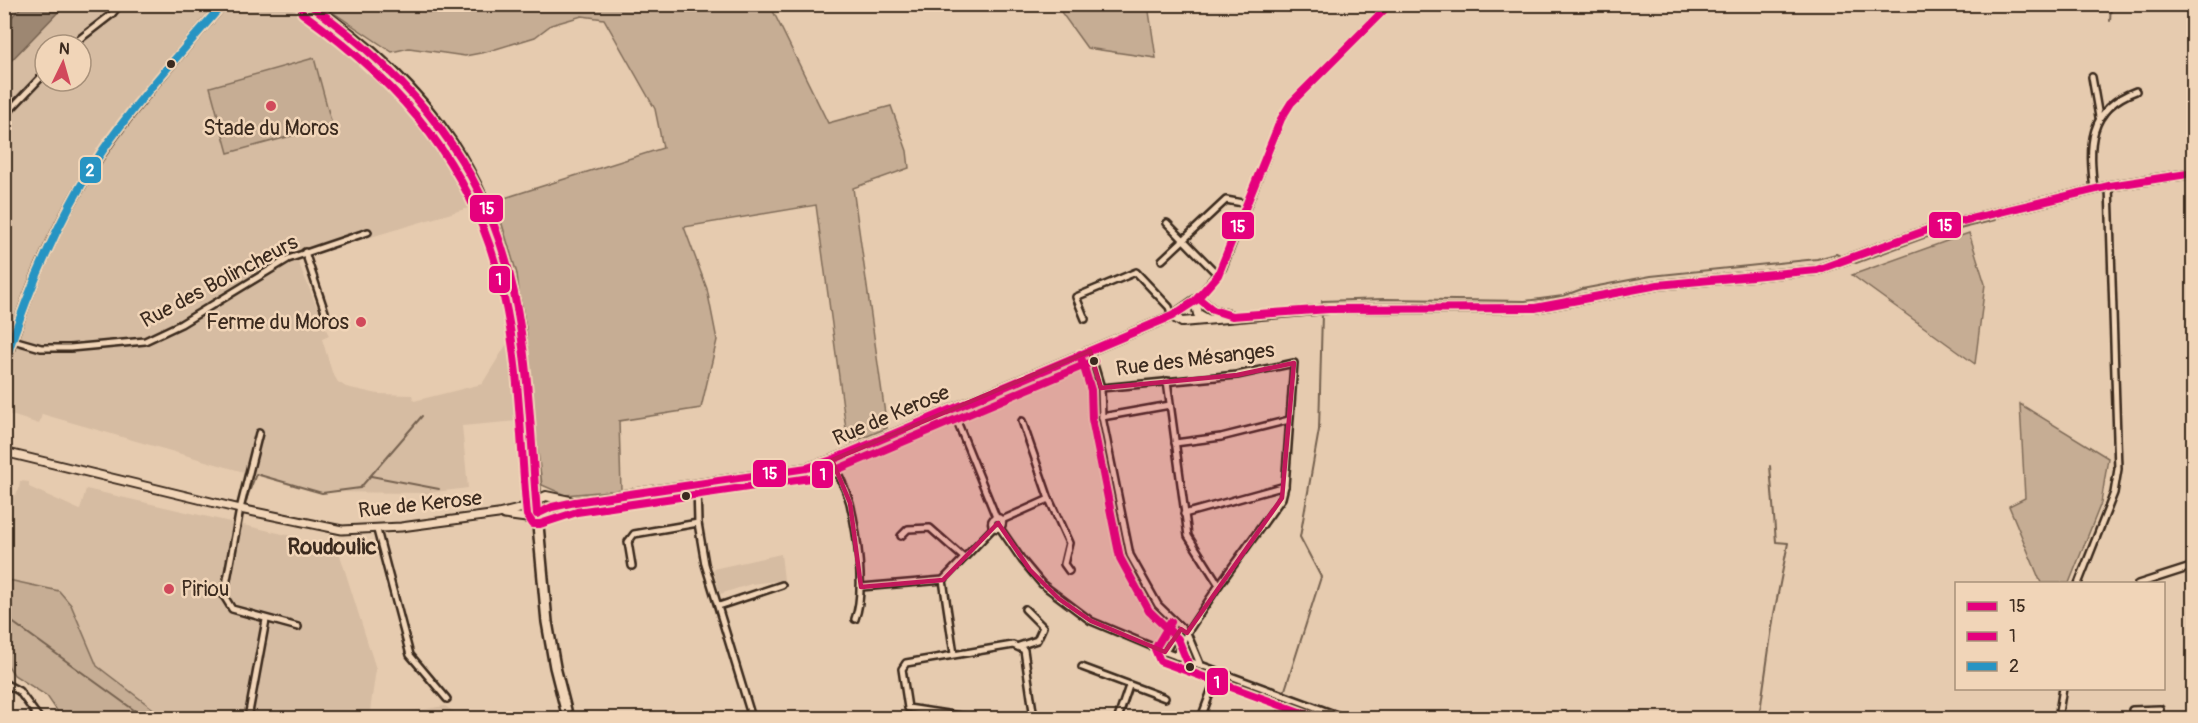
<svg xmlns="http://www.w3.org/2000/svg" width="2198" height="723" font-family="Pangolin,sans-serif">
	<rect width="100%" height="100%" fill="#e6cbaf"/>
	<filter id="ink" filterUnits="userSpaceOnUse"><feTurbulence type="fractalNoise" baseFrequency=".0167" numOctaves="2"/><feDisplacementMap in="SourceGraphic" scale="12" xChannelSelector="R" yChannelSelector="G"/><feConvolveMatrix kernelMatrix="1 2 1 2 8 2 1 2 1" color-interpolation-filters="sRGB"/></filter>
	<g filter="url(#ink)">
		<g fill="#d6bca2" fill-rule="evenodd">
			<path d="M5,5H287L331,35L397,91L417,113L450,159L475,206L297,259L329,336L322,339L332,372L338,382L346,387L378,394L412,395L414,401L482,384L511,337L517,421L462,426L468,488L428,493L314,492L42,414L39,424L5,413ZM45,45H81V81H45Z"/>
			<polygon points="20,481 29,482 29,487 80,510 86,489 300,538 299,546 316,553 339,552 376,669 369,718 445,706 458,714 458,718 165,718 97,666 71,605 59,591 5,579 5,503 9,503 19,490"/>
			<polygon points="781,554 784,580 751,584 720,594 713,569"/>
		</g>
		<g fill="#c6ad94" stroke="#806c59" stroke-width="1.5">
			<polygon points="322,5 770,5 828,123 891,106 907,151 909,168 853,188 887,428 848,444 816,205 684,227 707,289 717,340 701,408 619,421 621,490 565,495 542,485 517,274 495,201 663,148 655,109 604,19 582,16 551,25 535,37 486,52 465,56 409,48 392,52"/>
			<polygon points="1056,5 1148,5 1156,58 1087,48"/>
			<polygon points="314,58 332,125 228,153 210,87"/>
			<polygon points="1969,233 1985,284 1975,364 1852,275"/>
			<polygon points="2020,404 2108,458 2101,503 2069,583 2041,583 2009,506 2025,498"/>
			<polygon points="4,579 59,591 71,605 97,666 165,718 62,718 47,696 14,675 5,661"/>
		</g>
		<polygon fill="#9d8772" stroke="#766250" stroke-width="1.5" points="24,4 65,5 5,67 5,24"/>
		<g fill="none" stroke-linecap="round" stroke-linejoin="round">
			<g stroke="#766250" stroke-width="2">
				<polyline points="2110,21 2111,4"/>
				<polyline points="1850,261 1856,263 1924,238 1995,220"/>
				<polyline points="1322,307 1322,301 1384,299 1525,301 1563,296 1582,289 1651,276 1817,259 1836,254 1845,258"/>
				<polyline points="371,476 439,489"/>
				<polyline points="191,494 244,505 256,474 322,493 360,488 422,416"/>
				<polyline points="4,616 145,718"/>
				<polyline points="1276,718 1321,577 1300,537 1319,430 1322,313"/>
				<polyline points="1759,718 1774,614 1788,543 1776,542 1770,466"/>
			</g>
			<defs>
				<g id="minor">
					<polyline points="72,45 112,14 120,4"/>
					<polyline points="2092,77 2099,117"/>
					<polyline points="8,112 45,73"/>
					<path d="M2094,190C2089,146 2087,109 2136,91"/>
					<polyline points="1167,223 1218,275"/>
					<polyline points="305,252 325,312"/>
					<polyline points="1162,260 1226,200 1248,204"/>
					<polyline points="1085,319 1076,297 1136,272 1169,307 1172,316"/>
					<polyline points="13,340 41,348 70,348 145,341 181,324 288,259 368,232"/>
					<polyline points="1090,351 1101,388 1102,417 1130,555 1158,605 1187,633 1200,664"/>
					<polyline points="1167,381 1188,536 1219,585"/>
					<polyline points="1101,388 1237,375 1294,363 1285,486 1282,498 1219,585 1187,633 1176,656"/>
					<polyline points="952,409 996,517"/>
					<polyline points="1102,417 1170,405"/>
					<polyline points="1022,421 1049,499"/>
					<polyline points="259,433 240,509 224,596 232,609 298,627"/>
					<polyline points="1175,443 1221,437 1289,420"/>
					<path d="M832,460C838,474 846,489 850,503C857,532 866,592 855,619"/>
					<polyline points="697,486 698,523 705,564 752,718"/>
					<polyline points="1184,514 1285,486"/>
					<circle cx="997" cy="523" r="5.5"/>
					<polyline points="1002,520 1049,499 1069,543 1064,564 1069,571"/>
					<polyline points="1000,528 1022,560 1042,584 1091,621 1165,652 1345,718"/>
					<polyline points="377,530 410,655 447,699"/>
					<polyline points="901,536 908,529 930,528 964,558"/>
					<polyline points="632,566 628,542 634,534 698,523"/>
					<polyline points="943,580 954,654"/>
					<polyline points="2078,584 2114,493 2118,469 2109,186"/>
					<polyline points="2138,584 2194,566"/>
					<polyline points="861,587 943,580 994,527"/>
					<polyline points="719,606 782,585"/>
					<polyline points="1019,646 1037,640 1043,627 1025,609"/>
					<polyline points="1165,652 1180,627"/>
					<polyline points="1082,667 1165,698"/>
					<polyline points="4,683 19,691 39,718"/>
					<polyline points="248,718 266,620"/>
					<polyline points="973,718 908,708 902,669 906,663 1013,645 1024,650 1034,718"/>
					<polyline points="1118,718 1129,686"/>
					<polyline points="1201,718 1211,691 1222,672"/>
					<polyline points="2058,718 2063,688"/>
					<polyline points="2132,718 2132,710 2160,709 2160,718"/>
				</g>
				<g id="tertiary">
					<polyline points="4,116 8,112"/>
					<polyline points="1198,298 1222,268 1281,119 1291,103 1390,4"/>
					<polyline points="4,452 240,509 342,530 401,527 498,514 519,509 536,501"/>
					<polyline points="504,515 526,518 537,514"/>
				</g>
				<g id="secondary">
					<polyline points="1195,301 1198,314 1207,319"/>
					<polyline points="1172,316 1182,322 1329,309 1535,308 1658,285 1817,270 1933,228 2109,186 2194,173"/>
					<path d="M4,366C27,291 57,219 101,154C137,101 181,53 223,4"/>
					<polyline points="536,501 546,496 570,501"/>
					<polyline points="537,514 552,507 575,502 807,468 832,460 1172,316 1198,298 1213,310 1230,315"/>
				</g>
				<path id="primary" d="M308,4C432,86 497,184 520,331L547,622L555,667L568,718"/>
			</defs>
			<use href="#minor" stroke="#3b2a1e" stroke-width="10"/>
			<use href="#tertiary" stroke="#3b2a1e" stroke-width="11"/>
			<use href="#secondary" stroke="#3b2a1e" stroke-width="12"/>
			<use href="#primary" stroke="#3b2a1e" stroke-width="14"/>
			<use href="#minor" stroke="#f1d5b8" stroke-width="5"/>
			<use href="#tertiary" stroke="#f1d5b8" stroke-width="7"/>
			<use href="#secondary" stroke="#f1d5b8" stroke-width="8"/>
			<use href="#primary" stroke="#f1d5b8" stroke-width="9"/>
			<defs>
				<g id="bus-1">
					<path d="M309,4C412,78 487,165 514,293C529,365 531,440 537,514L552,507L575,502L807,468L832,460L1172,316L1195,301L1218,275L1281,119L1291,103L1390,4"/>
					<polyline points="1198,298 1213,310 1232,316 1329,309 1535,308 1658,285 1817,270 1933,228 2109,186 2194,173"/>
				</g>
				<g id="bus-2">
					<path d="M302,13C404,86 475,168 503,293C520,365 520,442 527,515L533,524H540L577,512L810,478L836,470L1094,361"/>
					<polyline points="1080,354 1091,390 1092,419 1120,558 1149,611 1178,639 1190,668"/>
					<polyline points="1171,622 1155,649 1160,661 1316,718"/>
				</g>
				<path id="bus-3" d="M4,364C28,290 58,218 101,153C137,100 181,53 223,4"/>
			</defs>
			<use href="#bus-1" stroke="#f1d5b8" stroke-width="12"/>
			<use href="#bus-2" stroke="#f1d5b8" stroke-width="12"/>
			<use href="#bus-3" stroke="#f1d5b8" stroke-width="12"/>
			<use href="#bus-1" stroke="#e5007d" stroke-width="8"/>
			<use href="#bus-2" stroke="#e5007d" stroke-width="8"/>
			<use href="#bus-3" stroke="#2794c3" stroke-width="8"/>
		</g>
	</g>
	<path fill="#c2185b" fill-opacity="0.2" stroke="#c2185b" stroke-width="4.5" stroke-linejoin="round" d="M1090,351L1101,388L1237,375L1294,363L1282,498L1187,633L1181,629L1165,652L1091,621L1059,599L1030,570L998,523L943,580L861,587L850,503L832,460Z"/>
	<g fill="#3b2a1e" stroke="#f1d5b8" stroke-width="2">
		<circle cx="171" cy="64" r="5"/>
		<circle cx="1094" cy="361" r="5"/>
		<circle cx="686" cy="496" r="5"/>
		<circle cx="1190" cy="667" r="5"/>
	</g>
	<g fill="#d1495b" stroke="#f1d5b8" stroke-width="2">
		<circle cx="271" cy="106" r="6"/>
		<circle cx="361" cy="322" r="6"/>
		<circle cx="169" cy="589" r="6"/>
	</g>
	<g text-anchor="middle" stroke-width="5" stroke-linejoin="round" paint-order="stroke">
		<g font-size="21" fill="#3b2a1e" stroke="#f1d5b8">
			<text x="271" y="135">Stade du Moros</text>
			<text x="349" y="329" text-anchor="end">Ferme du Moros</text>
			<text x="181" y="596" text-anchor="start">Piriou</text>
		</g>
		<g font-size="21" fill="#3b2a1e" stroke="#f1d5b8">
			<text transform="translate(219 281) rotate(-28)" y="7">Rue des Bolincheurs</text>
			<text transform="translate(1195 359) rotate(-7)" y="7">Rue des Mésanges</text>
			<text transform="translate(891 415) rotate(-23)" y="7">Rue de Kerose</text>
			<text transform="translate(420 504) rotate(-6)" y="7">Rue de Kerose</text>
		</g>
		<g font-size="22" font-weight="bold" fill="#3b2a1e" stroke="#f1d5b8">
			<text x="332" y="554">Roudoulic</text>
		</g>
	</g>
	<g stroke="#f1d5b8" stroke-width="2">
		<rect x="79" y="156" width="23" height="28" rx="6" fill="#2794c3"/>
		<rect x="469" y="194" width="35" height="29" rx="6" fill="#e5007d"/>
		<rect x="1928" y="211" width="34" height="28" rx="6" fill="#e5007d"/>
		<rect x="1221" y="211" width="34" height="29" rx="6" fill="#e5007d"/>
		<rect x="488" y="265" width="23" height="29" rx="6" fill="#e5007d"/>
		<rect x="752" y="459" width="35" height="29" rx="6" fill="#e5007d"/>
		<rect x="811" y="460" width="23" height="29" rx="6" fill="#e5007d"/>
		<rect x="1206" y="667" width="23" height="29" rx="6" fill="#e5007d"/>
	</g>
	<g font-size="16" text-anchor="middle" font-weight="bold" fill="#fff">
		<text x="90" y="176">2</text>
		<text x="487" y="214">15</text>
		<text x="1945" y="231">15</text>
		<text x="1238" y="232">15</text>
		<text x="499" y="285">1</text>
		<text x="770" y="479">15</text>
		<text x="823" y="480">1</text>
		<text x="1217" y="688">1</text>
	</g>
	<rect width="2198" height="723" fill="none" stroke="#f1d5b8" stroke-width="24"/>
	<rect x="12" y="12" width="2174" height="699" fill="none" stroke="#3b2a1e" stroke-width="2" filter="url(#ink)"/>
	<rect x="1955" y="582" width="210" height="108" fill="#f1d5b8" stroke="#a8917a" stroke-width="1.5"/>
	<rect x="1967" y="602" width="30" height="9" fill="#e5007d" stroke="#a8917a" stroke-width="1.5"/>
	<text x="2009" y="612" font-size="18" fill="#3b2a1e">15</text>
	<rect x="1967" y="632" width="30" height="9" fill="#e5007d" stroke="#a8917a" stroke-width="1.5"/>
	<text x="2009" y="642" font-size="18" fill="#3b2a1e">1</text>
	<rect x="1967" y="662" width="30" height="9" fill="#2794c3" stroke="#a8917a" stroke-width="1.5"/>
	<text x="2009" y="672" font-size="18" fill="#3b2a1e">2</text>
	<g transform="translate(63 63) rotate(5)"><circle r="28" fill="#f1d5b8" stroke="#a8917a" stroke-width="1.5"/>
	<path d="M0-4.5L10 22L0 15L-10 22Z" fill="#d1495b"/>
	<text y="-9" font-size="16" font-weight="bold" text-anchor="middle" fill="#3b2a1e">N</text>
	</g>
</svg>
